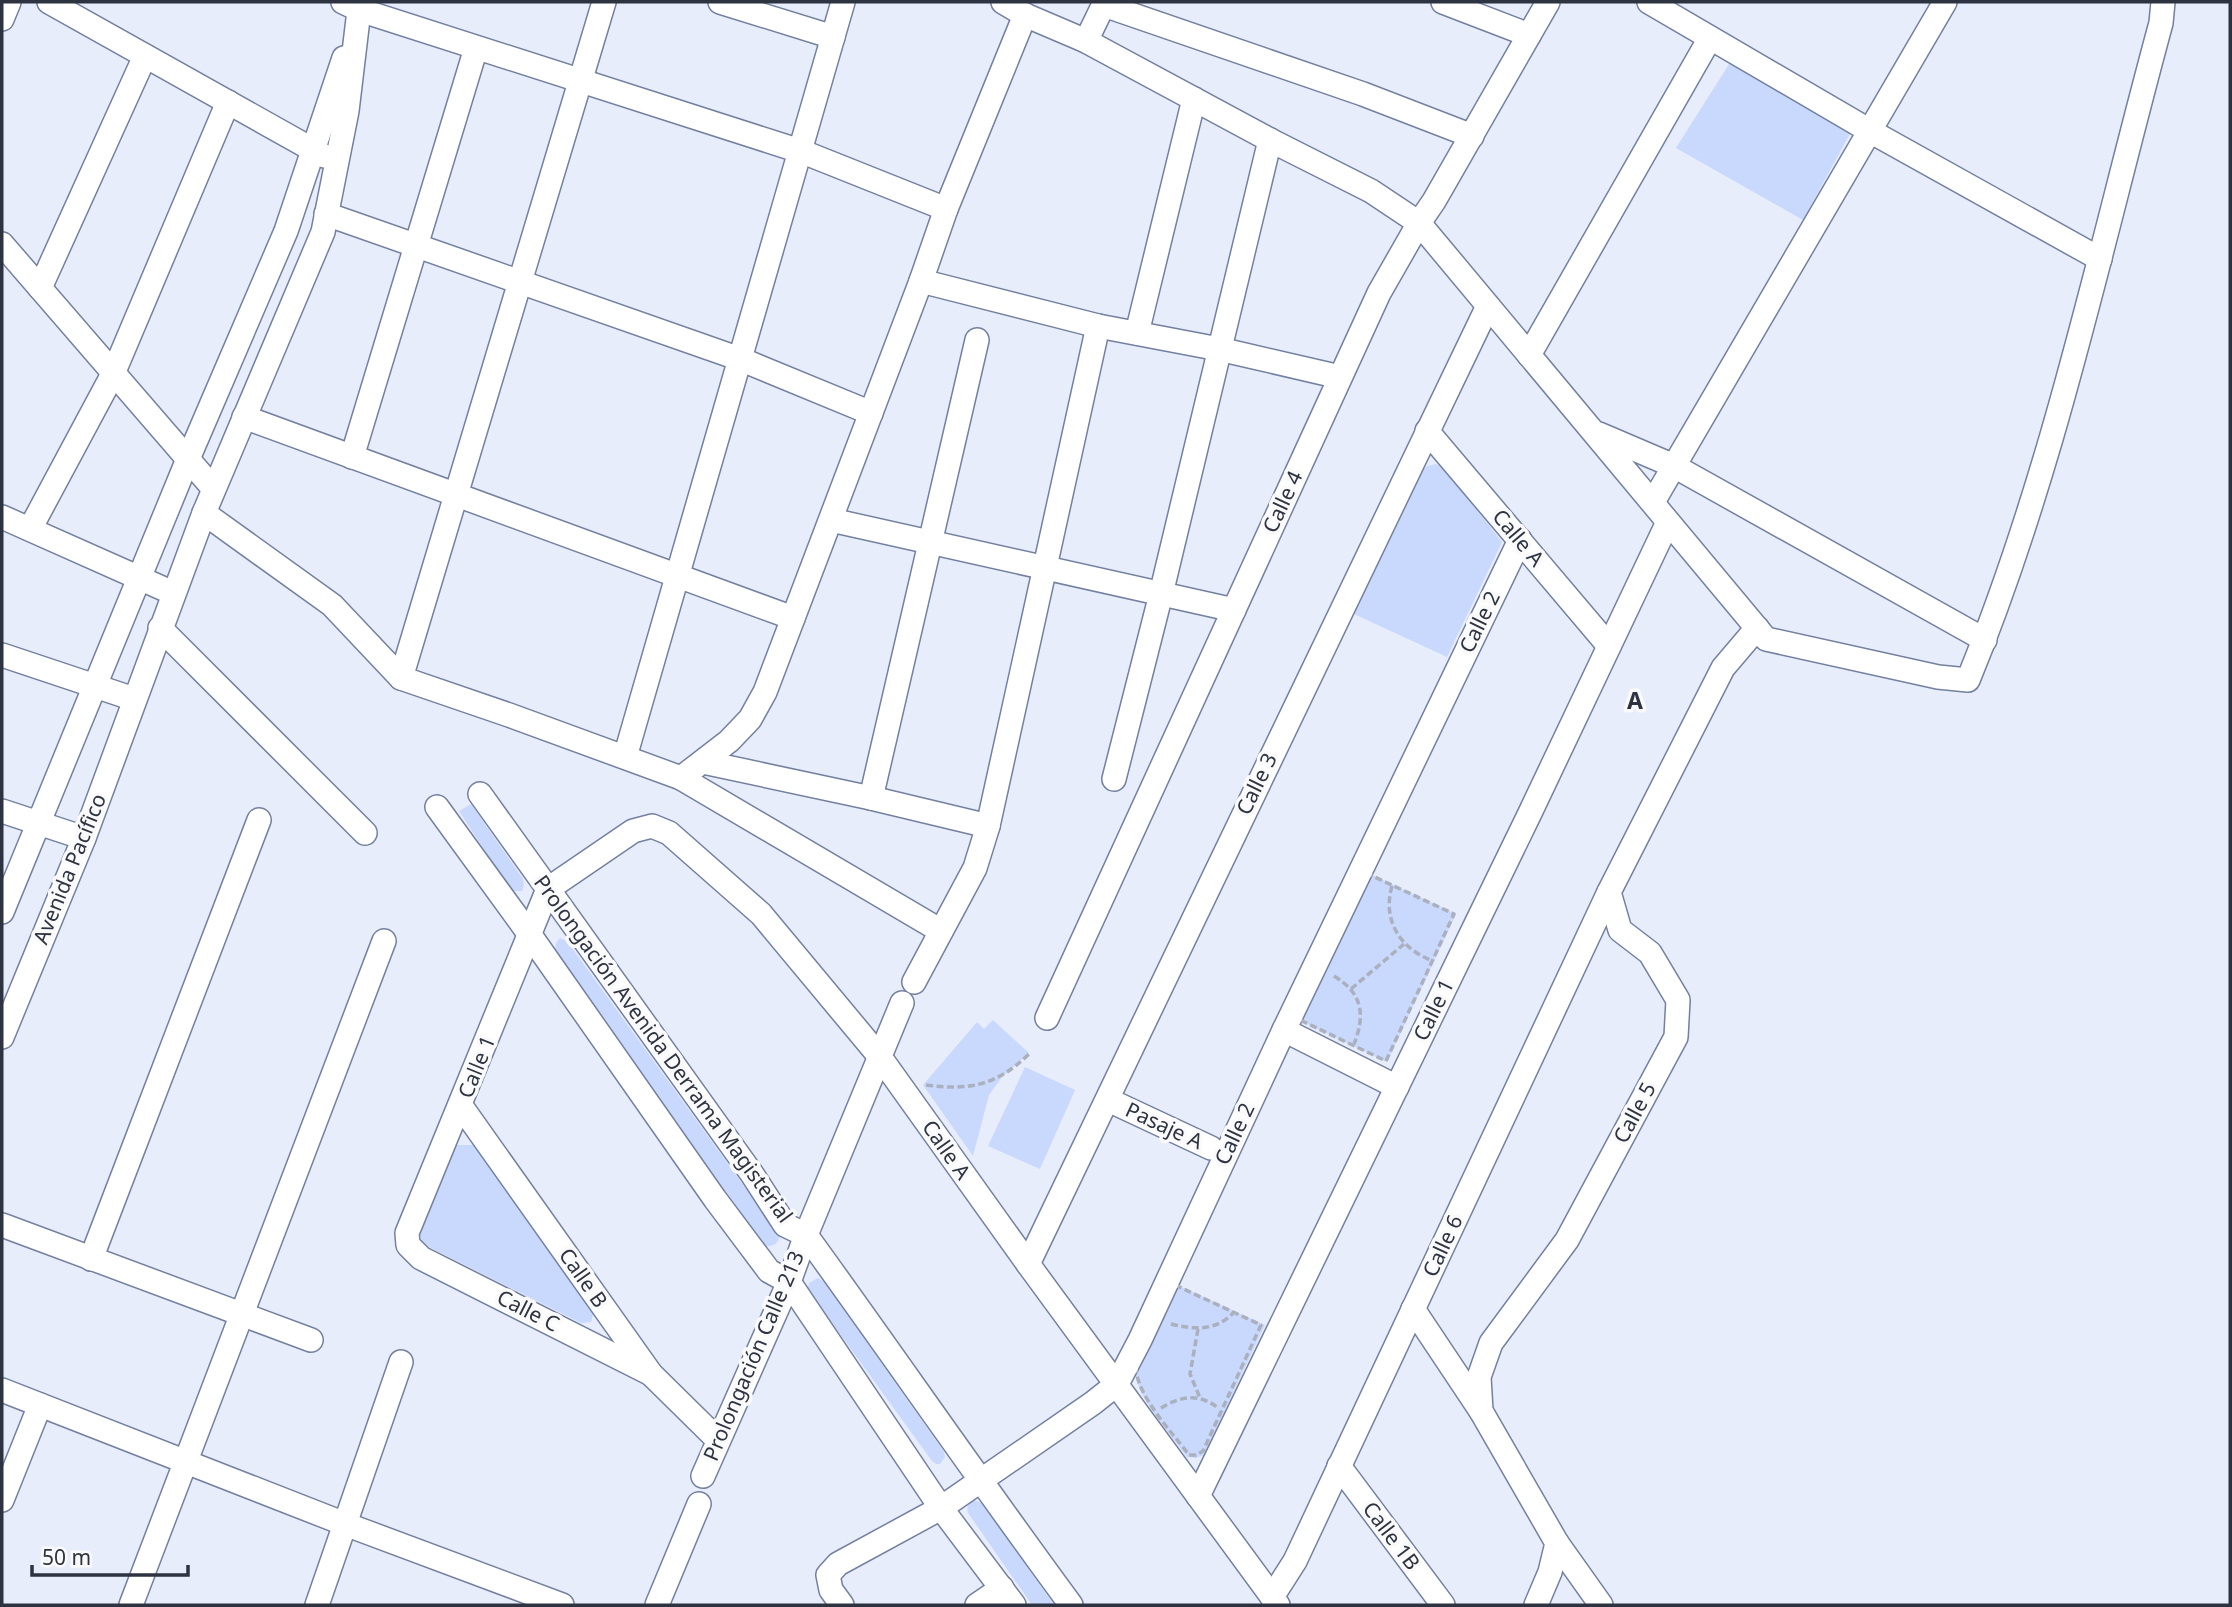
<svg xmlns="http://www.w3.org/2000/svg" width="2232" height="1607" font-family="'Noto Sans',sans-serif">
	<rect width="100%" height="100%" fill="#e7edfb"/>
	<g fill="#c9d8fd">
		<polygon points="1731,61 1853,128 1803,220 1676,148"/>
		<polygon points="1436,464 1444,468 1502,542 1447,657 1354,614 1422,471 1427,466"/>
		<polygon points="471,804 523,879 524,885 522,891 513,891 509,888 459,811"/>
		<polygon points="1366,872 1456,914 1387,1062 1300,1021"/>
		<path d="M560,938L567,941L780,1236C778,1243 773,1247 766,1246L762,1243L555,950L556,943Z"/>
		<polygon points="993,1020 1029,1053 1002,1077 989,1095 973,1156 923,1085 977,1022 984,1029"/>
		<polygon points="1025,1067 1075,1090 1040,1169 988,1146"/>
		<polygon points="456,1145 476,1145 594,1311 591,1322 581,1323 423,1244 420,1236 421,1231"/>
		<polygon points="818,1278 824,1282 944,1452 945,1457 940,1464 936,1464 932,1461 811,1294 808,1288 809,1283"/>
		<path d="M1173,1283L1265,1325L1204,1455L1196,1458L1187,1457C1170,1433 1136,1397 1134,1368Z"/>
		<path d="M974,1500L982,1503L1054,1605H1032L968,1513C966,1506 969,1504 974,1500Z"/>
	</g>
	<g fill="none" stroke-linecap="round" stroke-linejoin="round">
		<defs>
			<g id="minor">
				<polyline points="49,2 324,156"/>
				<polyline points="343,2 360,10 803,152 946,209"/>
				<polyline points="720,2 833,37"/>
				<path d="M1003,2L1025,15L1086,41L1270,140L1371,191L1419,223L1766,639L1938,677L1968,680C2055,468 2101,243 2161,23L2163,2"/>
				<polyline points="1443,2 1529,35"/>
				<polyline points="1649,2 1870,131 2100,259"/>
				<polyline points="1104,5 1363,94 1472,136"/>
				<polyline points="2,19 9,2"/>
				<polyline points="1086,41 1105,2"/>
				<polyline points="326,214 740,359 871,413"/>
				<polyline points="2,244 213,488"/>
				<polyline points="921,281 1098,326 1219,349 1340,377"/>
				<polyline points="40,288 145,56"/>
				<polyline points="1137,333 1194,99"/>
				<polyline points="1529,355 1710,38"/>
				<polyline points="244,417 793,618"/>
				<polyline points="1427,431 1609,646"/>
				<polyline points="1599,434 1674,466 1985,640"/>
				<polyline points="352,457 476,48"/>
				<polyline points="1653,502 1945,2"/>
				<polyline points="204,513 332,605 401,678 509,715 681,778 941,931"/>
				<polyline points="2,517 173,593"/>
				<polyline points="831,520 1234,610"/>
				<polyline points="30,529 113,374 228,102"/>
				<polyline points="160,628 365,833"/>
				<polyline points="2,655 134,699"/>
				<polyline points="401,678 604,2"/>
				<polyline points="625,757 843,2"/>
				<polyline points="703,762 871,798 988,826"/>
				<polyline points="681,778 729,741 750,719 765,692 921,281 946,209 1025,15"/>
				<polyline points="1114,779 1161,594 1270,140"/>
				<path d="M480,794L752,1174L785,1225L806,1235C895,1358 981,1483 1071,1605"/>
				<polyline points="871,798 977,340"/>
				<polyline points="437,807 530,935 715,1199 769,1271 789,1282 941,1508 1014,1605"/>
				<polyline points="2,811 84,838"/>
				<polyline points="2,912 188,459 286,231 344,58"/>
				<polyline points="914,982 975,868 988,826 1098,326"/>
				<polyline points="1047,1018 1379,293 1419,223 1434,201 1548,2"/>
				<polyline points="1284,1030 1397,1087"/>
				<polyline points="2,1037 84,838 204,513 323,232 347,111 360,2"/>
				<polyline points="1117,1104 1211,1148"/>
				<polyline points="461,1106 651,1374 718,1440"/>
				<polyline points="2,1225 311,1340"/>
				<polyline points="91,1259 259,820"/>
				<polyline points="1028,1264 1488,306"/>
				<polyline points="1413,1309 1481,1411"/>
				<polyline points="651,1374 421,1258 408,1245 407,1233 548,889 633,831 652,826 669,833 761,914 880,1057 1028,1264 1278,1605"/>
				<polyline points="2,1390 345,1524 562,1605"/>
				<polyline points="1339,1466 1443,1605"/>
				<polyline points="703,1476 789,1282 806,1235 902,1003"/>
				<polyline points="1198,1496 1530,813 1668,522"/>
				<polyline points="2,1500 40,1405"/>
				<polyline points="1557,1543 1601,1605"/>
				<polyline points="1272,1597 1295,1561 1609,892"/>
				<polyline points="131,1605 384,941"/>
				<polyline points="317,1605 401,1362"/>
				<polyline points="657,1605 699,1504"/>
				<polyline points="842,1605 831,1590 828,1575 838,1564 941,1508 1093,1403 1117,1384 1140,1340 1284,1030 1520,540"/>
				<polyline points="977,1605 1002,1588"/>
				<polyline points="1536,1605 1550,1572 1557,1543 1481,1411 1479,1377 1491,1343 1567,1240 1676,1037 1678,1000 1650,953 1620,930 1609,892 1723,668 1757,628"/>
			</g>
		</defs>
		<use href="#minor" stroke="#73809f" stroke-width="26"/>
		<g stroke="#aab0bd" stroke-width="3.5" stroke-dasharray="7 3.5" stroke-linecap="butt">
			<polygon points="1366,873 1454,914 1386,1061 1302,1021 1300,1018"/>
			<path d="M1392,886C1382,920 1400,949 1433,961"/>
			<path d="M1334,976C1362,993 1366,1014 1354,1044"/>
			<polyline points="1351,989 1404,944"/>
			<path d="M926,1085C970,1091 997,1085 1029,1054"/>
			<path d="M1175,1285L1261,1325L1203,1451L1196,1455H1189C1172,1432 1137,1396 1136,1368Z"/>
			<path d="M1171,1324C1194,1330 1217,1331 1234,1312"/>
			<polyline points="1198,1329 1190,1374 1200,1398"/>
			<path d="M1161,1408C1180,1396 1200,1393 1218,1408"/>
		</g>
		<use href="#minor" stroke="#fff" stroke-width="23"/>
	</g>
	<g text-anchor="middle" stroke-width="7" stroke-linejoin="round" paint-order="stroke">
		<g font-size="21" fill="#2d3340" stroke="#fafafa">
			<text transform="translate(1283 502) rotate(-65)" y="7">Calle 4</text>
			<text transform="translate(1518 538) rotate(50)" y="7">Calle A</text>
			<text transform="translate(1480 622) rotate(-64)" y="7">Calle 2</text>
			<text transform="translate(1257 784) rotate(-64)" y="7">Calle 3</text>
			<text transform="translate(70 869) rotate(-68)" y="7">Avenida Pacífico</text>
			<text transform="translate(1434 1010) rotate(-64)" y="7">Calle 1</text>
			<text transform="translate(663 1049) rotate(54)" y="7">Prolongación Avenida Derrama Magisterial</text>
			<text transform="translate(477 1067) rotate(-68)" y="7">Calle 1</text>
			<text transform="translate(1635 1113) rotate(-62)" y="7">Calle 5</text>
			<text transform="translate(1164 1126) rotate(25)" y="7">Pasaje A</text>
			<text transform="translate(1235 1134) rotate(-65)" y="7">Calle 2</text>
			<text transform="translate(946 1150) rotate(55)" y="7">Calle A</text>
			<text transform="translate(1443 1246) rotate(-65)" y="7">Calle 6</text>
			<text transform="translate(583 1278) rotate(55)" y="7">Calle B</text>
			<text transform="translate(528 1311) rotate(27)" y="7">Calle C</text>
			<text transform="translate(754 1356) rotate(-67)" y="7">Prolongación Calle 213</text>
			<text transform="translate(1391 1536) rotate(53)" y="7">Calle 1B</text>
		</g>
		<g font-size="23" font-weight="bold" fill="#2d3340" stroke="#fafafa">
			<text x="1635" y="709">A</text>
		</g>
	</g>
	<rect width="2232" height="1607" fill="none" stroke="#2d3340" stroke-width="7"/>
	<path d="M32 1565v10h156v-10" fill="none" stroke="#2d3340" stroke-width="3.5"/>
	<text x="42" y="1565" font-size="21" fill="#2d3340" stroke="#fafafa" stroke-width="5" paint-order="stroke">50 m</text>
</svg>
